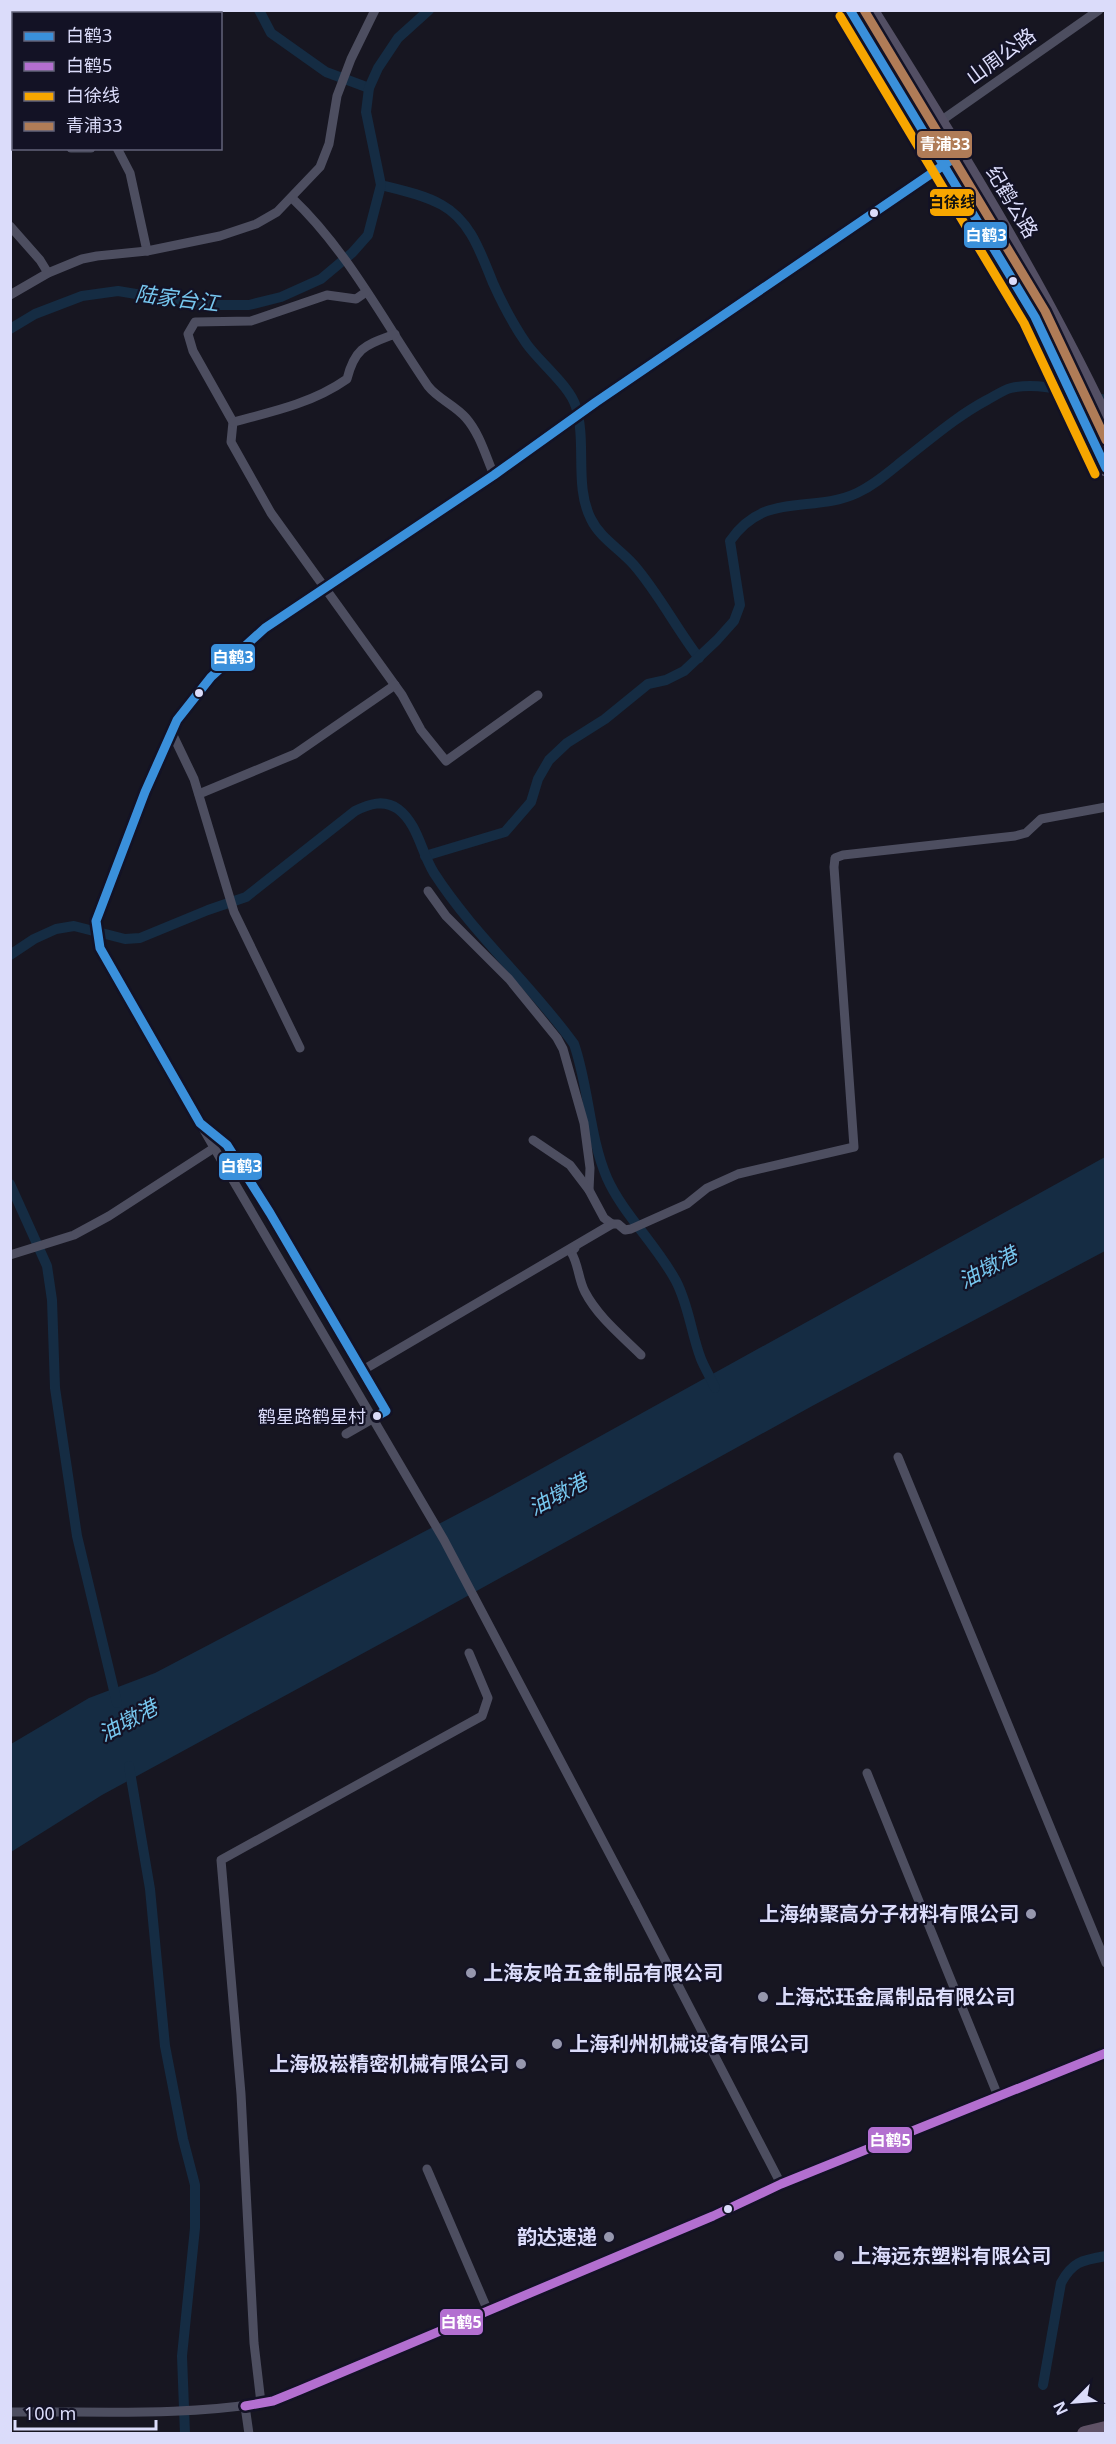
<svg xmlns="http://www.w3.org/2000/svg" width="1116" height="2444" font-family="'Noto Sans','Noto Sans SC',sans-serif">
	<rect width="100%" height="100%" fill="#171621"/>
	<polygon fill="#152c43" points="1105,1157 1105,1251 814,1405 415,1625 102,1795 11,1852 11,1744 89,1698 155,1673 492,1496"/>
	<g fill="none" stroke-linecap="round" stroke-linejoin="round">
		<g stroke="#152c43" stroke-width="10">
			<polyline points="259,10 271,33 326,72 369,88"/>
			<path d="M381,185C401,190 424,195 442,205C471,221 481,254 493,283C502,303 513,324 526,343C539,362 570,386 576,407C587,443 574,486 591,519C600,538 620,549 634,565C659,594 676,628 699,658"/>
			<polyline points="10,329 35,314 82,296 118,291 202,305 249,305 281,297 321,279 352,253 368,235 381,185 366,112 369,88 378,68 398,38 429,10"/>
			<path d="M425,856L505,832L531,802L538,779L549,760L567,743L605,719L648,684L666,680L684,671L717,640L734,621L740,605L730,541C765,490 812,514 857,493C876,484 890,471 905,459C932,438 957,416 987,400C995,396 1003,390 1011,388C1041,381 1076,394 1106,400"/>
			<path d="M10,955L34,939L56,929L74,926L125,939L140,938L208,910L246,897L355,811C369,804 384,799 398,809C418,824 421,852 434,873C474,935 531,984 574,1044C589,1087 589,1136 607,1178C623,1214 656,1244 676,1281C689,1306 691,1333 701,1359C705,1369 711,1378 715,1388"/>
			<polyline points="10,1184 47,1266 52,1300 55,1388 77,1536 117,1703"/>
			<polyline points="129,1766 150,1889 165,2046 183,2139 195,2185 195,2228 182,2356 185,2434"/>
			<path d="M1043,2385L1061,2283C1072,2262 1082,2260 1106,2256"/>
		</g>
		<g stroke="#4d4e60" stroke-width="9">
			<polyline points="10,84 14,88"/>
			<polyline points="925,132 1099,10"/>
			<polyline points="71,148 91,148"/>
			<polyline points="117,148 130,173 147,251"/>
			<path d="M292,198C348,251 384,322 428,386C438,399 455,405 466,418C480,434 486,457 494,475"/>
			<polyline points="10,226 40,260 48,273"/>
			<polyline points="366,292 356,299 327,295 251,321 195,322 188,334 193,351 233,422 231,442 271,513 402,695 421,730 446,761 538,695"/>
			<polyline points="10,295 48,273 82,259 97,256 147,251 220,236 256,224 277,212 320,167 329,144 337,96 351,59 375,10"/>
			<path d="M233,422C272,412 313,403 347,379C355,347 366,345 395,334"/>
			<polyline points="171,731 194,779 234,912 300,1048"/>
			<polyline points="199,794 295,754 395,685"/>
			<polyline points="428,891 446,916 509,979 557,1038 563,1049 584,1123 590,1168 589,1190 604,1218 612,1224"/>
			<polyline points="204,1126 227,1145 270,1213 386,1411 346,1434"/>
			<polyline points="533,1140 570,1165 589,1190"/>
			<path d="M227,1170L110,967C99,945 94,929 101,906L145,792L177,720L211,677L247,643L265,628L494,475L596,402L875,213L935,169L968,149"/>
			<path d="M575,1248L571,1252C579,1265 578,1279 585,1292C598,1317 622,1336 641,1355"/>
			<polyline points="10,1255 74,1235 109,1216 214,1148"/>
			<polyline points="363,1370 612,1224 618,1224 625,1230 631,1229 687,1204 707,1188 738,1174 854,1147 834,867 835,858 843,855 1015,836 1026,833 1041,819 1106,807"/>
			<polyline points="898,1457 1106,1963"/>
			<polyline points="867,1773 998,2096"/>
			<polyline points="635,1902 781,2184"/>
			<polyline points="427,2169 488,2311"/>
			<polyline points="261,2403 254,2343 241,2094 221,1860 482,1716 488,1698 469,1653"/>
			<polyline points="245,2406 249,2434"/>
			<path d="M10,2412C98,2411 186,2417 273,2401L713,2216L781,2184L1106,2053"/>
		</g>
		<g stroke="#534f64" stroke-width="15">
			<polyline points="850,10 944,163 1035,317 1106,469"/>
			<path d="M871,10C955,144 1038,278 1106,421"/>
		</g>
		<polyline stroke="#5f5266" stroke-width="16" points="1085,2434 1106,2429"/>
		<polyline stroke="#4d4e60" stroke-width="9" points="227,1170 444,1540 635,1902"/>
		<defs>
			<g id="bus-1">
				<polyline points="850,10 1035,317 1106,468"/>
				<polyline points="377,1416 386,1411 270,1213 227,1145 200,1123 100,948 96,921 145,792 177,720 211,677 265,628 494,475 596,402 960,154"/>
			</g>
			<polyline id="bus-2" points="245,2406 273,2401 300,2390 713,2216 781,2184 1106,2053"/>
			<polyline id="bus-3" points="840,16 1024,323 1095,474"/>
			<polyline id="bus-4" points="864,10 1045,311 1106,440"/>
		</defs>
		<use href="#bus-1" stroke="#131225" stroke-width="14"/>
		<use href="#bus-2" stroke="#131225" stroke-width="14"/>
		<use href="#bus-3" stroke="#131225" stroke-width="14"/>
		<use href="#bus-4" stroke="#131225" stroke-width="14"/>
		<use href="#bus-1" stroke="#3a90db" stroke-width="9"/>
		<use href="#bus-2" stroke="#b36fd0" stroke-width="9"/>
		<use href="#bus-3" stroke="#f7a600" stroke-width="9"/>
		<use href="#bus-4" stroke="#b07c57" stroke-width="9"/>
	</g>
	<g fill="#dbdcfa" stroke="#131225" stroke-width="2">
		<circle cx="874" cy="213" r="5"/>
		<circle cx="1013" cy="281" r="5"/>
		<circle cx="199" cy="693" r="5"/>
		<circle cx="377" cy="1416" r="5"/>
		<circle cx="728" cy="2209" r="5"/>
	</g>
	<g fill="#9697ae" stroke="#131225" stroke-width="2">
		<circle cx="1031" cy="1914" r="6"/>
		<circle cx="471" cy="1973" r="6"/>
		<circle cx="763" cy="1997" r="6"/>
		<circle cx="557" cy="2044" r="6"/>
		<circle cx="521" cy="2064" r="6"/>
		<circle cx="609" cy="2237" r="6"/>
		<circle cx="839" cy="2256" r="6"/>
	</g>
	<g text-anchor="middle" stroke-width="4.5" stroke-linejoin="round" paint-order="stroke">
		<g font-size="18" fill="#dbdcfa" stroke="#131225" text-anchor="end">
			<text x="366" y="1423">鹤星路鹤星村</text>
		</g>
		<g font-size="20" fill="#dbdcfa" stroke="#131225">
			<text transform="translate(1001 56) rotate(-36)" y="7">山周公路</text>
			<text transform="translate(1012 202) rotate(59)" y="7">纪鹤公路</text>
		</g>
		<g font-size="20" font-weight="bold" fill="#dbdcfa" stroke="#131225" text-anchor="start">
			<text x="1019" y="1921" text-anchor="end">上海纳聚高分子材料有限公司</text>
			<text x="483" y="1980">上海友哈五金制品有限公司</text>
			<text x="775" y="2004">上海芯珏金属制品有限公司</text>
			<text x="569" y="2051">上海利州机械设备有限公司</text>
			<text x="509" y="2071" text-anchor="end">上海极崧精密机械有限公司</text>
			<text x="597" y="2244" text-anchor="end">韵达速递</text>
			<text x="851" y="2263">上海远东塑料有限公司</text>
		</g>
		<g font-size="21" font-style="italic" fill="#76c6ee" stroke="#131225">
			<text transform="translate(177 299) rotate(7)" y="7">陆家台江</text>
			<text transform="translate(988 1268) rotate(-28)" y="7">油墩港</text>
			<text transform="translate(558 1495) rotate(-28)" y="7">油墩港</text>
			<text transform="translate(128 1721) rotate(-28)" y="7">油墩港</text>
		</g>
	</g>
	<g stroke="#131225" stroke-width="2">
		<rect x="916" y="130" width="57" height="29" rx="6" fill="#b07c57"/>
		<rect x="929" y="188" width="46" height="29" rx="6" fill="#f7a600"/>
		<rect x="963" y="221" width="45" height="28" rx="6" fill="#3a90db"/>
		<rect x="210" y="643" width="46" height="29" rx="6" fill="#3a90db"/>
		<rect x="218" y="1152" width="45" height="29" rx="6" fill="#3a90db"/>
		<rect x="867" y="2126" width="46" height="28" rx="6" fill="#b36fd0"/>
		<rect x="439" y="2308" width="45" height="28" rx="6" fill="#b36fd0"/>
	</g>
	<g font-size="16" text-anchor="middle" font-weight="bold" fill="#fff">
		<text x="945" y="150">青浦33</text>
		<text x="986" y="241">白鹤3</text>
		<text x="233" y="663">白鹤3</text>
		<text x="241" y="1172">白鹤3</text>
		<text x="890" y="2146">白鹤5</text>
		<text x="461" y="2328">白鹤5</text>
	</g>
	<g font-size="16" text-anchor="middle" font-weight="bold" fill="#111">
		<text x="952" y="208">白徐线</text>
	</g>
	<rect width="1116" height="2444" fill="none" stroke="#dbdcfa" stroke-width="24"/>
	<rect x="12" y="12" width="210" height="138" fill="#131225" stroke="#63637a" stroke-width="1.5"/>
	<rect x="24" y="32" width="30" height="9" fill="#3a90db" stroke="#63637a" stroke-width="1.5"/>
	<text x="66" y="42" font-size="18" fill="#dbdcfa">白鹤3</text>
	<rect x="24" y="62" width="30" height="9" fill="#b36fd0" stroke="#63637a" stroke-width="1.5"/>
	<text x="66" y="72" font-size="18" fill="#dbdcfa">白鹤5</text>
	<rect x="24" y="92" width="30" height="9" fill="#f7a600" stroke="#63637a" stroke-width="1.5"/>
	<text x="66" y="102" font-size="18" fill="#dbdcfa">白徐线</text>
	<rect x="24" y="122" width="30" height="9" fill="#b07c57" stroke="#63637a" stroke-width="1.5"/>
	<text x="66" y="132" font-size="18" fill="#dbdcfa">青浦33</text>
	<g transform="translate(1074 2402) rotate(245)" stroke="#131225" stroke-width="4.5" paint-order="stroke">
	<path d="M0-4.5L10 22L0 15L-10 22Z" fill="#dbdcfa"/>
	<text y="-9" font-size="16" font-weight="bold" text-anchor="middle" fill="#dbdcfa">N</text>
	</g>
	<path d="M15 2420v9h141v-9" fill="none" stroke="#dbdcfa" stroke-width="3"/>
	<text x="24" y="2420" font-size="18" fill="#dbdcfa" stroke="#131225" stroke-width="4.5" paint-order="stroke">100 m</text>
</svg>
